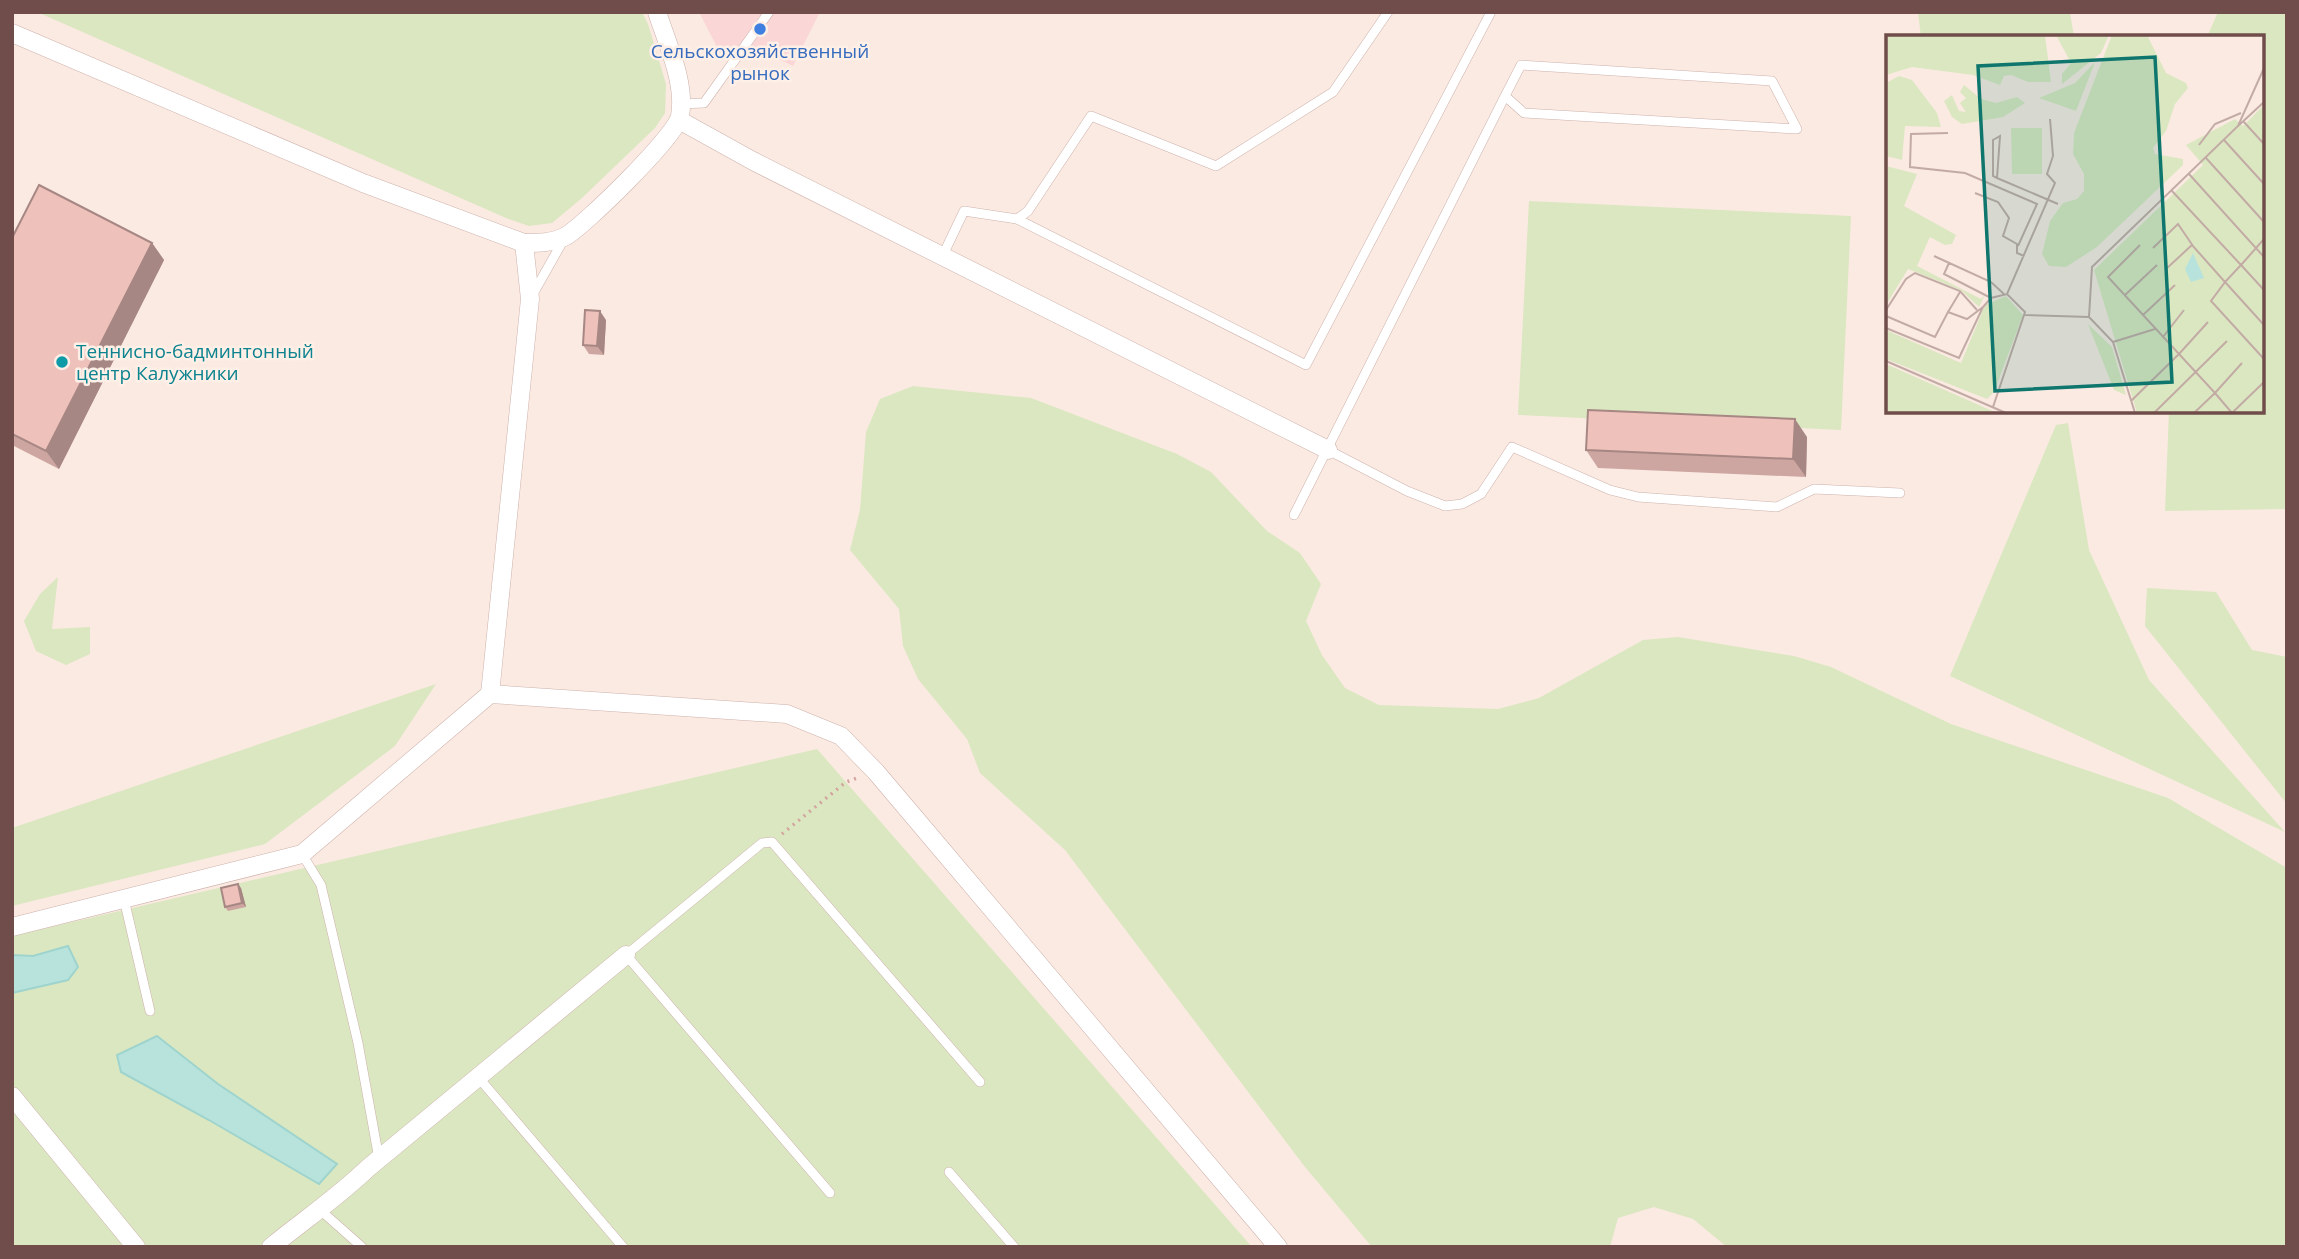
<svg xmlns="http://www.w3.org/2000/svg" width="2299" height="1259" font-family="'Open Sans',sans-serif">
	<rect width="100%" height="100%" fill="#fbeae2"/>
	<polygon fill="#fad7d6" points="699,12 820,12 793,66 752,46 720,53"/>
	<g fill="#dbe7c1">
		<polygon points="37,12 642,12 648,24 666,84 665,113 655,128 582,198 552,223 529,226 506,218"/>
		<polygon points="1918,12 2070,12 2074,37 1921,37"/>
		<polygon points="2218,12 2287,12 2287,509 2165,511 2169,411 2262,411 2262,37 2207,37"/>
		<polygon points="1529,201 1851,216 1841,430 1518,415"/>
		<polygon points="913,386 1031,398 1177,454 1211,472 1267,531 1300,553 1321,584 1306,621 1322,655 1345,688 1379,705 1498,709 1539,698 1643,640 1678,637 1794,656 1831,667 1951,724 2168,798 2287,868 2287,1247 1727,1247 1693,1219 1654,1207 1618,1218 1610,1247 1372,1247 1305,1167 1065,850 980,773 967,739 918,679 903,646 899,609 850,550 860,510 866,432 880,399"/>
		<polygon points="2068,423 2089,550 2149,680 2285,832 1950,676 2056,425"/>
		<polygon points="58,577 52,629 90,627 90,654 66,665 36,651 24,621 40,594"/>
		<polygon points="2147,588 2216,592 2252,650 2287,657 2287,804 2145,626"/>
		<polygon points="436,684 395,746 265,844 12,906 12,828"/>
		<polygon points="817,749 1252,1247 12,1247 12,936"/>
	</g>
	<g fill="#b8e3dd" stroke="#9ed4cd" stroke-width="2">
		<polygon points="68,946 78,967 68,980 12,993 12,955 33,956"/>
		<polygon points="157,1036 218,1084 337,1164 319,1184 209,1120 121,1072 117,1055"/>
	</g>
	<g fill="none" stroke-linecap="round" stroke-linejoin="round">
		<defs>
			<g id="lane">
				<polyline points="681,104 704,103 769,12"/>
				<polyline points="1017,219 1306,365 1491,12"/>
				<polyline points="943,255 964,211 1017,219 1028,211 1091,116 1216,166 1333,92 1388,12"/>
				<polyline points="533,294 564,239"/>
				<polyline points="1328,450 1407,491 1445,506 1462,504 1481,494 1512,447 1610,490 1638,497 1777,507 1814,489 1900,493"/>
				<polyline points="1294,515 1505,96 1524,113 1797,129 1772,81 1521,65 1505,96"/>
				<polyline points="302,854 321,885 358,1043 379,1159"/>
				<polyline points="124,899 150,1011"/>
				<polyline points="478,1077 623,1247"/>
				<polyline points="949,1172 1014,1247"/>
				<polyline points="830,1193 626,955 762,843 772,842 980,1082"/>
				<polyline points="318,1208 362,1247"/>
			</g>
			<g id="street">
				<path d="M12,33L363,183L524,243C538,243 553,243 566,236C586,224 676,136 680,116C686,83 667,43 657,12"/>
				<polyline points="679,120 753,161 1328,450"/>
				<polyline points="490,694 530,299 524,243"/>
				<polyline points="12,927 302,854 490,694 787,714 841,736 876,772 1278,1247"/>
				<polyline points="12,1096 136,1247"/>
				<path d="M271,1247C304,1220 338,1197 368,1168L626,955"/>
			</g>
		</defs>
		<use href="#lane" stroke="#cdb2ac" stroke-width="10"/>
		<use href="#street" stroke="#cdb2ac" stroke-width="19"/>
		<polyline stroke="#d3a49e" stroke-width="3.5" stroke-dasharray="2 5" stroke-linecap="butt" points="782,834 846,782 860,777"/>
		<use href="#lane" stroke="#fff" stroke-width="9"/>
		<use href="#street" stroke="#fff" stroke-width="18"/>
	</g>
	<g fill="#cda6a1">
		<polygon points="12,238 152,243 164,260 59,469 12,445"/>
		<polygon points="606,320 604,355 589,354 583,345"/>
		<polygon points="1807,437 1806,477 1598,468 1586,450"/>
		<polygon points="241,888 246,907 228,911 225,907"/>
	</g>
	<g fill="#a78783">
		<polygon points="152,243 164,260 59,469 46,451"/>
		<polygon points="600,311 606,320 604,355 597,346"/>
		<polygon points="1795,419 1807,437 1806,477 1793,459"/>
		<polygon points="238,884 241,888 246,907 242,903"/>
	</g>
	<g fill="#eec1bb" stroke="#a78783" stroke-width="2">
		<polygon points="39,185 152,243 46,451 12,434 12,238"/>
		<polygon points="585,310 600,311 597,346 583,345"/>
		<polygon points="1588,410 1795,419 1793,459 1586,450"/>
		<polygon points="238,884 242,903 225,907 221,888"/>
	</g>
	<circle fill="#3f7fe0" stroke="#feefe7" stroke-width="2.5" cx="760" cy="29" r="7"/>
	<circle fill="#0f9aa8" stroke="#feefe7" stroke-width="2.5" cx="62" cy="362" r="7"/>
	<g text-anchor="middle" stroke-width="5" stroke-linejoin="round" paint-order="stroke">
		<g font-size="19" fill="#366cbe" stroke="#feefe7">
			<text x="760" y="58">Сельскохозяйственный<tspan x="760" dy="22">рынок</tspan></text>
		</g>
		<g font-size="19" fill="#0d838f" stroke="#feefe7" text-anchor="start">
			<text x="76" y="358">Теннисно-бадминтонный<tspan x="76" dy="22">центр Калужники</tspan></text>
		</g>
	</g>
	<g transform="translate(1886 35)">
		<rect width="378" height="378" fill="#fbeae2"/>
		<path d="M0,0H159L165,47H142L125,40L118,41L114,50L87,40L26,32L0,40ZM170,0H223L215,18L176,49V39L185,28ZM226,0H261L280,38L300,48L302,53L289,69L280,96L267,113L269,119L297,124V130L211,212L180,232L163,231L156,219L164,186L177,168L191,164L198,156V139L187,119L188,98ZM209,27L190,76L153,63L189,48ZM13,41L26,45L51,78L55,92L19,91L16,125L0,121V48ZM78,50L95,64L110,68L131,62L139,68L117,82L76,89L66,82L58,66L66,60L73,76L80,77L74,68L80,63L74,57ZM378,70V378H251L208,235L317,130L300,110L349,84L357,91ZM125,93H156V139H126ZM0,131L31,139L18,171L70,200L66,209L59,210L44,202L31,231L95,264L99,260L93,272L75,255L22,234L0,270ZM120,261L137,280L108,357L101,364L0,324V295L75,328L99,270ZM202,289L226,312L240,360L228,355ZM0,329L111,378H0Z" fill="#dbe7c1"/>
		<path d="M307,218L318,243L305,247L299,234Z" fill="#b8e3dd"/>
		<path fill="none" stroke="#c3aba5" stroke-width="2" d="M357,86L378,109M352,91L378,67M62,98L25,99L24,132L79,138L151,169L132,211M338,105L378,149M313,110L329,89L355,78M320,123L378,187M303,139L378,222M111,143L107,141V105L114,101L111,143L172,169M286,156L355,230L339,247L378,290M89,158L112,167L123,183L117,201L131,209V218L138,221M378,204L355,230L378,255M254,210L222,242L293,319L322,287M267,213L292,189L307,211M48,221L105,247L118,259M63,228L58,239L105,263M280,234L306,210L339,247L325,266L378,324M121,259L169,148L161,139L167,121L164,84M239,260L271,230M97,272L105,263L121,259L139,277L107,372M0,275L20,244L29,238L74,256L91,275M62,277L74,257M139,280L203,282M257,280L289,250M0,281L49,302L62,277L81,284L97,272L73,323L0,293M277,302L298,275M227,307L269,294M0,326L120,378M245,366L293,319L329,358L356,328M347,377L378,347M249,378L227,307L203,282L206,232L352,91L378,33M268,378L341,306M308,378L329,358L346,378"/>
		<path fill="#0f766e" fill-opacity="0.15" stroke="#0f766e" stroke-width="3.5" d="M269,22L286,347L109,356L92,31Z"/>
		<rect width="378" height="378" fill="none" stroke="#704d4a" stroke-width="3.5"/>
	</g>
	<rect width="2299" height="1259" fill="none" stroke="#704d4a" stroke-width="28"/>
</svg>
